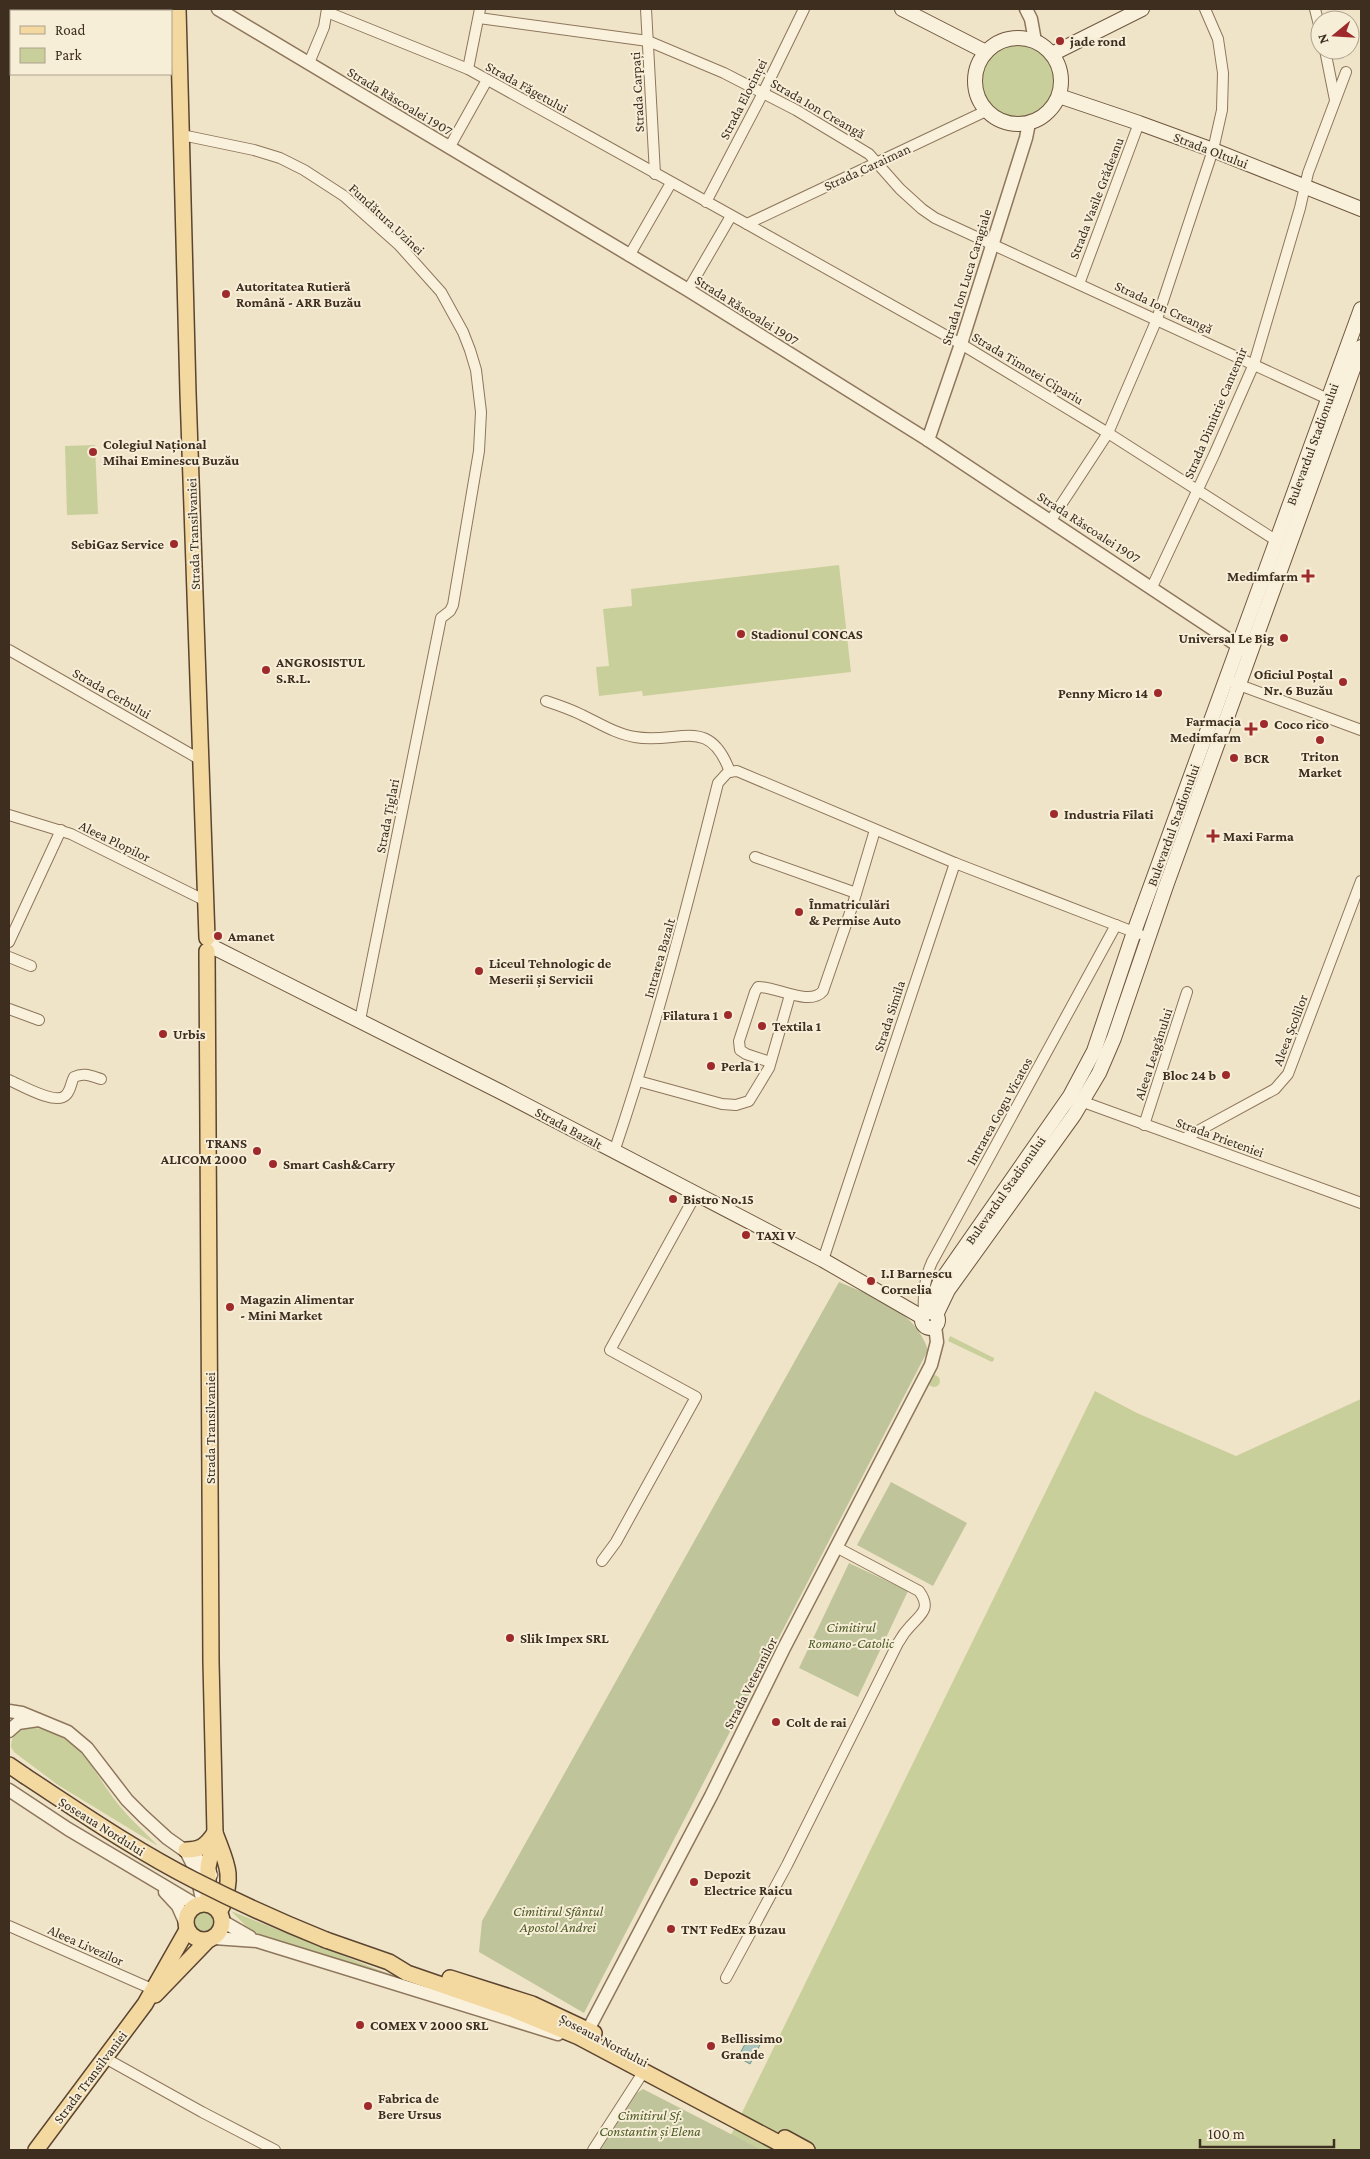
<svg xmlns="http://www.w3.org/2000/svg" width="1370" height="2159" font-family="'Crimson Pro',serif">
	<rect width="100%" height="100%" fill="#f0e4c8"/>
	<g fill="#c9cf9b">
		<circle cx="1018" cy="81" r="43"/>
		<polygon points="95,445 98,514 67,515 65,446"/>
		<polygon points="839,565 851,672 643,696 642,691 599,696 596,667 609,666 603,609 632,606 631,589"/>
		<polygon points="950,1336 994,1358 994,1360 992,1362 948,1341"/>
		<circle cx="934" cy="1381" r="6"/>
		<polygon points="1095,1391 1137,1413 1236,1456 1361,1399 1361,2150 762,2150 731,2135"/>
		<path d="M32,1727C85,1738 88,1766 118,1804C130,1819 145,1832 158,1846L58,1785L14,1752L11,1747C12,1732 18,1729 32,1727Z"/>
		<polygon points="231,1911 404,1980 259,1934 246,1926"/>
		<circle cx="204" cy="1922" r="10"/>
	</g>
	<g fill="#bfc49a">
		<path d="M839,1282C874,1297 915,1310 928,1350L584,2013L479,1952L482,1921Z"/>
		<polygon points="891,1482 967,1523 933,1586 857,1545"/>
		<polygon points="849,1563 908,1591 858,1697 799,1668"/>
		<polygon points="643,2089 762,2150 600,2150 637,2093"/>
	</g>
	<polygon fill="#a9c4bc" stroke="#6f938a" points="750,2035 762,2041 750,2064 738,2057"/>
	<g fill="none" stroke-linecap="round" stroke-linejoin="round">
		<defs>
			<g id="minor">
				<polyline points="646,9 655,174"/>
				<polyline points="1315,9 1320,29"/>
				<polyline points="327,12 468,69 747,224 961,344 1108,433 1277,541"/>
				<polyline points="479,18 648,41 724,73 796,110 869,154 900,189 922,209 935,218 1328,399"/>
				<polyline points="1325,50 1335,100"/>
				<polyline points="309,63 324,27 327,9"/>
				<polyline points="468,69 480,9"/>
				<polyline points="182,135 254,150 280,158 304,170 344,196 399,245 441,292 463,332 470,350 476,370 481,412 479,451 453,605 450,611 441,618 360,1020"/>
				<polyline points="449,148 487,80"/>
				<polyline points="706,202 763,93 804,9"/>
				<polyline points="747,224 986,111"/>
				<polyline points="629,256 671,183"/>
				<polyline points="1079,284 1139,123"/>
				<polyline points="688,290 731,216"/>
				<polyline points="1051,520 1108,433 1157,319 1213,150 1222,110 1223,73 1218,39 1205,9"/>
				<polyline points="1152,587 1214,455 1254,364 1300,208 1308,173 1346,72"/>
				<polyline points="9,650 201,760"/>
				<polyline points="1234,683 1361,730"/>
				<path d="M546,701C558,705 570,709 582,715C599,723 616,734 635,737C678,745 709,714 730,772"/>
				<polyline points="9,815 71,834 206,901"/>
				<polyline points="755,857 856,893"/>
				<polyline points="9,942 61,830"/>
				<polyline points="9,957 31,966"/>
				<polyline points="9,1009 39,1020"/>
				<path d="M770,1062L746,1054L740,1050L739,1041L755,992L758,987C776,986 810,1007 823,991L852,907L875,830"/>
				<path d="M9,1080C21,1085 56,1106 66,1095C71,1090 71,1082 74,1077C84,1072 91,1076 101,1079"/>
				<polyline points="638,1081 722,1104 736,1105 749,1101 769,1068 790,995"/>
				<polyline points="1078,1100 1361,1203"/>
				<polyline points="1144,1125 1187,992"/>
				<polyline points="1185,1138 1275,1089 1288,1074 1361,881"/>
				<path d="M614,1152C655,1031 687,907 718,783L728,772L737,771L955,863L1139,934"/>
				<polyline points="823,1260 955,863"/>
				<path d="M924,1314C923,1294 924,1280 932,1262L1116,925"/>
				<polyline points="602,1561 616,1542 696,1397 610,1350 696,1194"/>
				<polyline points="9,1926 152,1989"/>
				<path d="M726,1978L787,1865L898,1643C901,1639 903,1634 907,1630C919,1615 933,1610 919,1591L836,1547"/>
				<polyline points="105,2058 202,2112 275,2150"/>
				<polyline points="593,2150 644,2071"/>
			</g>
			<g id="tertiary">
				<polyline points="218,9 688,290 928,440 1246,651"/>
				<polyline points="1026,9 1031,19 1035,41"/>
				<polyline points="928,440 961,344 1026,138 1029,123"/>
				<polyline points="9,1711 22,1713 68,1732 87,1748 127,1800 143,1816 167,1838 208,1867 211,1875"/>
				<polyline points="9,1731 18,1723 38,1720"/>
				<polyline points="9,1790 68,1829 196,1905"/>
				<polyline points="187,1853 196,1871 203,1904"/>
				<polyline points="165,1892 178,1906 185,1922"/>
				<polyline points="222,1921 250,1937"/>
				<polyline points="214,1938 257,1941 558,2034"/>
				<polyline points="588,2030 711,1796 784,1648 931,1365 937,1342 935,1326"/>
			</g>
			<g id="secondary">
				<polyline points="902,9 986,52"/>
				<circle cx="1018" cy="81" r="43"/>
				<polyline points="1052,54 1142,9"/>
				<polyline points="1059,96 1139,123 1213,150 1361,209"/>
				<polyline points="213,947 501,1092 823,1260 922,1317"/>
				<polyline points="929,1311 939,1284 1070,1096 1094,1051 1134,932 1361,309"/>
				<circle cx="930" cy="1320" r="8"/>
				<polyline points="936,1315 948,1290 1074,1115 1099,1073 1114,1038 1166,886 1361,347"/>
			</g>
			<g id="primary">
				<polyline points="178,9 188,393 207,938"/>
				<polyline points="207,951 211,1662 215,1833 208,1867 208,1904"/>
				<polyline points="9,1765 25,1776"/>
				<path d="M215,1833C227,1865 234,1874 222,1907"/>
				<path d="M186,1850C200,1850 206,1846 214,1834"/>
				<circle cx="204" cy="1922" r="18"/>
				<polyline points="326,1940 389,1962 407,1973 514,2010 579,2037 792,2150"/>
				<polyline points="450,1978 532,2004 594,2033"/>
				<polyline points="155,1995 208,1940"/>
				<polyline points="785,2138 807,2150"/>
				<polyline points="36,2150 145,2004 187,1930"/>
			</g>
		</defs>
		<use href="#minor" stroke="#8d765c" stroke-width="12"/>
		<use href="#tertiary" stroke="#8d765c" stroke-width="15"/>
		<use href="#secondary" stroke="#6f573f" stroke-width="16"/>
		<use href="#primary" stroke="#5b4430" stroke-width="18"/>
		<use href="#minor" stroke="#faf1dc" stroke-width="10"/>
		<use href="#tertiary" stroke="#faf1dc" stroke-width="12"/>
		<use href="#secondary" stroke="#faf1dc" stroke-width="14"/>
		<use href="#primary" stroke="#f3d9a0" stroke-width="15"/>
		<defs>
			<path id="primary-bridge" d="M25,1776C80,1812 135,1850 194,1880C237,1902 281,1922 326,1940"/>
		</defs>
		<use href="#primary-bridge" stroke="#5b4430" stroke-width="18" stroke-linecap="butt"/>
		<use href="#primary-bridge" stroke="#f3d9a0" stroke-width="15"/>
	</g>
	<g fill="#9e2a2b" stroke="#f7eed8" stroke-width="2">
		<circle cx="1060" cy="41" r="5"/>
		<circle cx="226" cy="294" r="5"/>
		<circle cx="93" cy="452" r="5"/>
		<circle cx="174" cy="544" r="5"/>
		<path d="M1305.5 568.5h5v5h5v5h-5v5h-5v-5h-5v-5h5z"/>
		<circle cx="741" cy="634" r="5"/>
		<circle cx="1284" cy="638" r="5"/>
		<circle cx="266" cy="670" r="5"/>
		<circle cx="1343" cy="682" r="5"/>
		<circle cx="1158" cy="693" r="5"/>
		<circle cx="1264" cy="724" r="5"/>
		<path d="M1248.5 721.5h5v5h5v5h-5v5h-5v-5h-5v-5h5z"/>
		<circle cx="1320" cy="740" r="5"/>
		<circle cx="1234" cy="758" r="5"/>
		<circle cx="1054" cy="814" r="5"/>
		<path d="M1210.5 828.5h5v5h5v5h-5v5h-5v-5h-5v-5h5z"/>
		<circle cx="799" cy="912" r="5"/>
		<circle cx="218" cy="936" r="5"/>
		<circle cx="479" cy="971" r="5"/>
		<circle cx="728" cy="1015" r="5"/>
		<circle cx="762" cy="1026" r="5"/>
		<circle cx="163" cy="1034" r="5"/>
		<circle cx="711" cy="1066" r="5"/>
		<circle cx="1226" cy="1075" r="5"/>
		<circle cx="257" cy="1151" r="5"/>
		<circle cx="273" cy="1164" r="5"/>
		<circle cx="673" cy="1199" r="5"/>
		<circle cx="746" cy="1235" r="5"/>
		<circle cx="871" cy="1281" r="5"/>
		<circle cx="230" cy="1307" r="5"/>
		<circle cx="510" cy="1638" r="5"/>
		<circle cx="776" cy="1722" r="5"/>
		<circle cx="694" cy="1882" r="5"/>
		<circle cx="671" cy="1929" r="5"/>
		<circle cx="360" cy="2025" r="5"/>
		<circle cx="711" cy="2046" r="5"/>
		<circle cx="368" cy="2106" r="5"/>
	</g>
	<g text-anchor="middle" stroke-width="4" stroke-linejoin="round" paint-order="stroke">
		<g font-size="14" font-weight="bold" fill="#3d2e20" stroke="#f7eed8" text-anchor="start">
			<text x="1070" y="46">jade rond</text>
			<text x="236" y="291">Autoritatea Rutieră<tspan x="236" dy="16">Română - ARR Buzău</tspan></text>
			<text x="103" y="449">Colegiul Național<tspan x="103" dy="16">Mihai Eminescu Buzău</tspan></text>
			<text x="164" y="549" text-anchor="end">SebiGaz Service</text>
			<text x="1298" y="581" text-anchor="end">Medimfarm</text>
			<text x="751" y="639">Stadionul CONCAS</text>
			<text x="1274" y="643" text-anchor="end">Universal Le Big</text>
			<text x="276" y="667">ANGROSISTUL<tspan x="276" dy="16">S.R.L.</tspan></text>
			<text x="1333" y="679" text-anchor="end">Oficiul Poștal<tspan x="1333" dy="16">Nr. 6 Buzău</tspan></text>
			<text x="1148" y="698" text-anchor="end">Penny Micro 14</text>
			<text x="1241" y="726" text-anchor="end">Farmacia<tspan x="1241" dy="16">Medimfarm</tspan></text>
			<text x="1274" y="729">Coco rico</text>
			<text x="1320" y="761" text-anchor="middle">Triton<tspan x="1320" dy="16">Market</tspan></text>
			<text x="1244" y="763">BCR</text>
			<text x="1064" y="819">Industria Filati</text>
			<text x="1223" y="841">Maxi Farma</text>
			<text x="809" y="909">Înmatriculări<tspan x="809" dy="16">&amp; Permise Auto</tspan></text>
			<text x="228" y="941">Amanet</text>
			<text x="489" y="968">Liceul Tehnologic de<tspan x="489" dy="16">Meserii și Servicii</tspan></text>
			<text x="718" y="1020" text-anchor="end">Filatura 1</text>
			<text x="772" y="1031">Textila 1</text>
			<text x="173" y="1039">Urbis</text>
			<text x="721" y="1071">Perla 1</text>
			<text x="1216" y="1080" text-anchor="end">Bloc 24 b</text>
			<text x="247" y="1148" text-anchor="end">TRANS<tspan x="247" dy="16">ALICOM 2000</tspan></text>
			<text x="283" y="1169">Smart Cash&amp;Carry</text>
			<text x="683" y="1204">Bistro No.15</text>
			<text x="756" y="1240">TAXI V</text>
			<text x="881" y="1278">I.I Barnescu<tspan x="881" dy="16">Cornelia</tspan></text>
			<text x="240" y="1304">Magazin Alimentar<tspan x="240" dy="16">- Mini Market</tspan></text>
			<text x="520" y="1643">Slik Impex SRL</text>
			<text x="786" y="1727">Colt de rai</text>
			<text x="704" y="1879">Depozit<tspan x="704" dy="16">Electrice Raicu</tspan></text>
			<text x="681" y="1934">TNT FedEx Buzau</text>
			<text x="370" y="2030">COMEX V 2000 SRL</text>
			<text x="721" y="2043">Bellissimo<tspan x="721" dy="16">Grande</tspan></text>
			<text x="378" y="2103">Fabrica de<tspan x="378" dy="16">Bere Ursus</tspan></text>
		</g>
		<g font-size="14" fill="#3d2e20" stroke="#f7eed8">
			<text transform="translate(527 87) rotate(29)" y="5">Strada Făgetului</text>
			<text transform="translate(637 92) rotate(-93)" y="5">Strada Carpați</text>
			<text transform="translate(743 99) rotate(-63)" y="5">Strada Elocinței</text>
			<text transform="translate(400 101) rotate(31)" y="5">Strada Răscoalei 1907</text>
			<text transform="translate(818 108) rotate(30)" y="5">Strada Ion Creangă</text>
			<text transform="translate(1211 150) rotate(21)" y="5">Strada Oltului</text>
			<text transform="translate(867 167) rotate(-25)" y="5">Strada Caraiman</text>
			<text transform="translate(1096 198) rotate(-69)" y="5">Strada Vasile Grădeanu</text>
			<text transform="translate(387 219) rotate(43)" y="5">Fundătura Uzinei</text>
			<text transform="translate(966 277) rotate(-73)" y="5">Strada Ion Luca Caragiale</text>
			<text transform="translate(1164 307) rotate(25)" y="5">Strada Ion Creangă</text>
			<text transform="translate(747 310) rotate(32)" y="5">Strada Răscoalei 1907</text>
			<text transform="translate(1028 368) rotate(31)" y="5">Strada Timotei Cipariu</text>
			<text transform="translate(1215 413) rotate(-67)" y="5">Strada Dimitrie Cantemir</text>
			<text transform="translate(1312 444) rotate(-70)" y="5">Bulevardul Stadionului</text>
			<text transform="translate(1089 527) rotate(33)" y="5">Strada Răscoalei 1907</text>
			<text transform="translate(193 534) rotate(-92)" y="5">Strada Transilvaniei</text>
			<text transform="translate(112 693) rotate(30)" y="5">Strada Cerbului</text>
			<text transform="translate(387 816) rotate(-79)" y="5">Strada Țiglari</text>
			<text transform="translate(1173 825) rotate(-70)" y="5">Bulevardul Stadionului</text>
			<text transform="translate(115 841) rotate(26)" y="5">Aleea Plopilor</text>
			<text transform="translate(659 958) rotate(-74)" y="5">Intrarea Bazalt</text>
			<text transform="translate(889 1016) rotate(-72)" y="5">Strada Simila</text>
			<text transform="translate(1290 1030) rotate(-69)" y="5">Aleea Școlilor</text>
			<text transform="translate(1153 1054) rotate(-72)" y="5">Aleea Leagănului</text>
			<text transform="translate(999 1111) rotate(-61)" y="5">Intrarea Gogu Vicatos</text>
			<text transform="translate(569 1128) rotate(28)" y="5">Strada Bazalt</text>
			<text transform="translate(1220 1137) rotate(20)" y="5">Strada Prieteniei</text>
			<text transform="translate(1005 1190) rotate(-55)" y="5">Bulevardul Stadionului</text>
			<text transform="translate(210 1428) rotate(-90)" y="5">Strada Transilvaniei</text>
			<text transform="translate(750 1683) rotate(-63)" y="5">Strada Veteranilor</text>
			<text transform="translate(102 1826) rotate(32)" y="5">Șoseaua Nordului</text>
			<text transform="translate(86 1945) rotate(24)" y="5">Aleea Livezilor</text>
			<text transform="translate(604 2040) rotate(28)" y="5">Șoseaua Nordului</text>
			<text transform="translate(90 2077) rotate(-53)" y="5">Strada Transilvaniei</text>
		</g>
		<g font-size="14" font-style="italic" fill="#4d5a26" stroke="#f7eed8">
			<text x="851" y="1632">Cimitirul<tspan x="851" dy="16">Romano-Catolic</tspan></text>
			<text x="558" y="1916">Cimitirul Sfântul<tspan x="558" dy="16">Apostol Andrei</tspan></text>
			<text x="650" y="2120">Cimitirul Sf.<tspan x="650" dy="16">Constantin și Elena</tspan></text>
		</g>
	</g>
	<rect width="1370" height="2159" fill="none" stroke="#3d2e20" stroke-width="20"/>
	<rect x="10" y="10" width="162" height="65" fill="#f7eed8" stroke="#ada18e"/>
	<rect x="20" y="26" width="25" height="8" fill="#f3d9a0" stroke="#ada18e"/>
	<text x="55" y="35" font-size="15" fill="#3d2e20">Road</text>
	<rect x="20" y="48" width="25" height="15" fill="#c9cf9b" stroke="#ada18e"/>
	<text x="55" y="60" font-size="15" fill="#3d2e20">Park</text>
	<g transform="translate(1335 35) rotate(252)"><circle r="24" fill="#f7eed8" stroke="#ada18e"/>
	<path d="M0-4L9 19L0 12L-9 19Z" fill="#9e2a2b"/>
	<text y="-8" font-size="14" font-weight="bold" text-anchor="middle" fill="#3d2e20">N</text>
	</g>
	<path d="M1200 2139v8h134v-8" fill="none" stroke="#3d2e20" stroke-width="2.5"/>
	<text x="1208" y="2139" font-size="15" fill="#3d2e20" stroke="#f7eed8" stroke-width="4" paint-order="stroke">100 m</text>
</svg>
